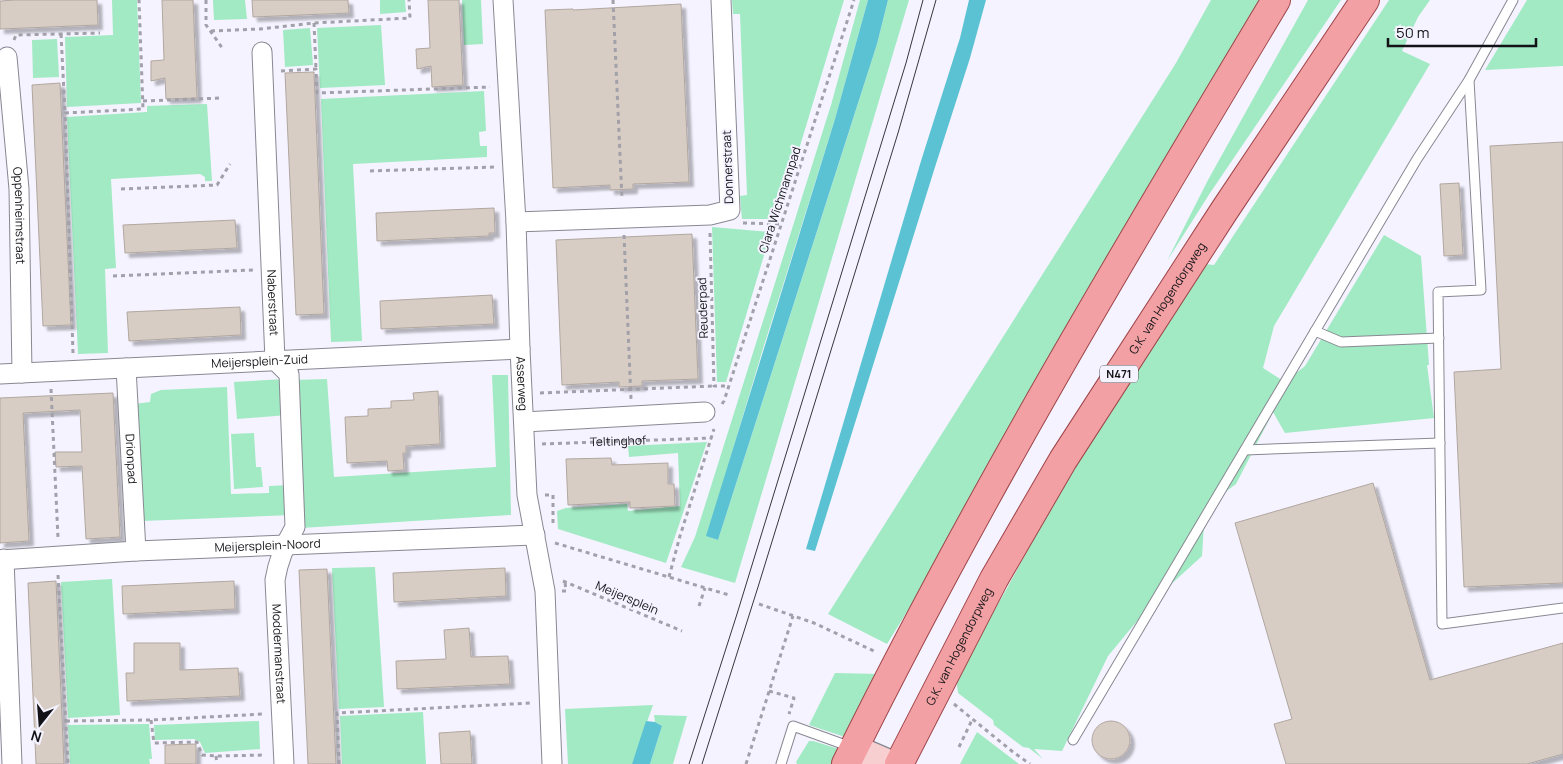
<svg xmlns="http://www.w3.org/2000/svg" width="1563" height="764" font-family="Manrope,sans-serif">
	<defs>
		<filter id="shadow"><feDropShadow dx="4.5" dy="4.5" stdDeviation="1" flood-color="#0004"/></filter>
	</defs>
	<rect width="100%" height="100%" fill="#f4f3ff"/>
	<g fill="#a1eac3">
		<polygon points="112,0 137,0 141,103 67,107 65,37 113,35"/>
		<polygon points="213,0 245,0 247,19 214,20"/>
		<polygon points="380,0 405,0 406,12 380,14"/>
		<polygon points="462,0 481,0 483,44 464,45"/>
		<polygon points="732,0 844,0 778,219 742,219 740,196 747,195 740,14 733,14"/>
		<polygon points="860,0 868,0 835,119 762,352 707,536 718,540 847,138 877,44 888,0 909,0 735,583 681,567 695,537 831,105"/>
		<polygon points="1211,0 1266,0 990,478 887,644 828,614 1176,63"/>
		<polygon points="1308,0 1341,0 1210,193 1167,261 1208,180"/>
		<polygon points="1389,0 1430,0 1418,17 1402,51 1430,64 1274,326 1263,368 1285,382 1305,366 1384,235 1421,256 1429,365 1427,365 1434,418 1285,433 1273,412 1236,484 1205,507 1202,556 1157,597 1108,656 1062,751 1034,749 1043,759 1029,748 1023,747 994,725 993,720 958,693 956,677 1006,590 1079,457 1204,264 1214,265"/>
		<polygon points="1527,0 1563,0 1563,66 1485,70"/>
		<polygon points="381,25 385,85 320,88 317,28"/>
		<polygon points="310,28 313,65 285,67 283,30"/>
		<polygon points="57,39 59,77 33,78 32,40"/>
		<polygon points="484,91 486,131 479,132 480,146 487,146 487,157 353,164 362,341 331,342 321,99"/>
		<polygon points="207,104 212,181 205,181 205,177 200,174 111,179 116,268 105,269 108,353 78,354 67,117 147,112 147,106"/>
		<polygon points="712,227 771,232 726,382 717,382"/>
		<polygon points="492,375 508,375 511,515 301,528 294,380 327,379 334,477 496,467"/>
		<polygon points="285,379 287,415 237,419 234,382"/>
		<polygon points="227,387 231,494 269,493 269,486 290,485 291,515 142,521 134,404 150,402 151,394 161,390"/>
		<polygon points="254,433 256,467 261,467 263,487 234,489 231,434"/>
		<polygon points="707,442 666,563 558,529 557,511 566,508 627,504 628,511 680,506 678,453 629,457 628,446"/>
		<polygon points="375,567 384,707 339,709 332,568"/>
		<polygon points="112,579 120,715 68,718 61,582"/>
		<polygon points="835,673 879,674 848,738 809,725"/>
		<polygon points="653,705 632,764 568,764 565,709"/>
		<polygon points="423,712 426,764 342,764 340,716"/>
		<polygon points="654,715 687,716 673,764 650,764 662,726 655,722"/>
		<polygon points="259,721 260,749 205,753 200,742 194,739 155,740 154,725"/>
		<polygon points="149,724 152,759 149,759 150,764 70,764 68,725"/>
		<polygon points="977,732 1019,764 960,764"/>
		<polygon points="809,741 813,741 842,750 835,764 797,764 796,762"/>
	</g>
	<g fill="#5ac2d3">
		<polygon points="868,0 888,0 877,44 718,540 706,536 835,119"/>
		<polygon points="969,0 986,0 970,58 935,167 815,551 806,549 921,161 960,38"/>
		<polygon points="646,721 655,722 662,726 650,764 632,764"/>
	</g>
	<g fill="#d8cdc5" stroke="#b1a7a0" filter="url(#shadow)">
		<polygon points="15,0 97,0 98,25 0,29 0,1"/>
		<polygon points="162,0 193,0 197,98 166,99 165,78 151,81 151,61 164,60"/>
		<polygon points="252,0 348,0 349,13 253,17"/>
		<polygon points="428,0 459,0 463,85 432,87 431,66 417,69 416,49 430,48"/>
		<polygon points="681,4 689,182 633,184 633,189 610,190 610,185 553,188 545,10 573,9 573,10"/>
		<polygon points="314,72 324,314 296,315 285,73"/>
		<polygon points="60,83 71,325 43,326 32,85"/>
		<polygon points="1563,142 1563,583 1464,587 1454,372 1501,369 1490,146"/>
		<polygon points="1459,183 1463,255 1444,256 1440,184"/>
		<polygon points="494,208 495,233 489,233 489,236 377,241 376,213"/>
		<polygon points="235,220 237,248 125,253 123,225"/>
		<polygon points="692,234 698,379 642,381 642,386 619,387 619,382 562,385 556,240"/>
		<polygon points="492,295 494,324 381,329 380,301"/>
		<polygon points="240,307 241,335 129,341 127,312"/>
		<polygon points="438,391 440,444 406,446 406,453 403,453 404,470 388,471 387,461 347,463 345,417 368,416 368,409 391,408 391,401 414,400 413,393"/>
		<polygon points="113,393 120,537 86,539 82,466 56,467 55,452 82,452 80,410 23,413 29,541 0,543 0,398"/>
		<polygon points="611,458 612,465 668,463 668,484 674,484 675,506 630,508 630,502 568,505 566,459"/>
		<polygon points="1373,483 1430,680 1563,643 1563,754 1527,764 1286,764 1274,724 1292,719 1235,523"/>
		<polygon points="505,568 506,596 394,602 393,573"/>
		<polygon points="327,569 336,764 308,764 299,570"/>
		<polygon points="56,581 64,764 36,764 28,583"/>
		<polygon points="234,581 235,609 123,614 122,586"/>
		<polygon points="469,628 471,657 508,656 510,684 397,689 396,661 446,659 444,630"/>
		<polygon points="134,643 180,643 180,670 238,668 240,696 127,701 126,673 134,673"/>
		<circle cx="1111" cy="740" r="19"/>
		<polygon points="470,731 472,764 441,764 439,733"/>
		<polygon points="196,744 196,764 165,764 165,745"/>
	</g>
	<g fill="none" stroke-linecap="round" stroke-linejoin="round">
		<defs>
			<g id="lane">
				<polyline points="1513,0 1469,80 1481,290 1438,292 1442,624 1563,608"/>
				<polyline points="1315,331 1341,342 1439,338"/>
				<polyline points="1245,450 1440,443"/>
				<polyline points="1073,740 1417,159 1469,80"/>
				<polyline points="781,764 793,726 851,747"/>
			</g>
			<g id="street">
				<path id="s2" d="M503,0L516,222L520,349L527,495L545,591L552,764"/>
				<path id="s3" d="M262,52L275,360L289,374L295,527C285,544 278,561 275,580L284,764"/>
				<path id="s4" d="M7,57L19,189L22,373"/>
				<polyline points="516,222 710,215 730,210 721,0"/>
				<path id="s5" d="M126,368L136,551"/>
				<path id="s6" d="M0,374L520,349"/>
				<polyline points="524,422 705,412"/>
				<polyline points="4,559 12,764"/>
				<path id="s7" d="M0,560L136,551L535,535"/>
			</g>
			<polyline id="secondary" points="854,748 891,764"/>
			<g id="primary">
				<path d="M846,764C975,502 1126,250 1276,0"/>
				<path id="s8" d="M899,764L994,579L1063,460L1224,211L1365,0"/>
			</g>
		</defs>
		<use href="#lane" stroke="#888892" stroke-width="11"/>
		<use href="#street" stroke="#888892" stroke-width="21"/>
		<use href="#secondary" stroke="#888892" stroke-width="29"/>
		<use href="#primary" stroke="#9e454a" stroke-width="30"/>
		<g stroke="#a2a1aa" stroke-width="3" stroke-dasharray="4 4" stroke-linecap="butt">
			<polyline points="206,0 206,25 223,49"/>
			<polyline points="613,0 622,199"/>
			<polyline points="314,23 316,69"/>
			<polyline points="211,31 260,29 314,23 410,18 409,0"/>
			<polyline points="61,34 65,113"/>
			<polyline points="14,40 16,35 100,33"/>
			<polyline points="281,71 316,69 317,93 490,87"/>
			<polyline points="143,101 221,98"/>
			<polyline points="370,171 494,167"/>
			<polyline points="121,189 217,185 230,164"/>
			<polyline points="743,223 782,224"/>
			<polyline points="710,233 714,386 729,386"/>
			<polyline points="624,235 631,399"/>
			<polyline points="113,276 253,270"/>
			<polyline points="73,353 65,113 143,109 139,0"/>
			<polyline points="51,389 58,538"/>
			<polyline points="540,393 714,386"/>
			<polyline points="722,404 724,401 854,0"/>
			<path id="s1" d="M542,444L712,438"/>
			<polyline points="545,495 553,495 553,523"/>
			<polyline points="555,543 729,595"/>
			<polyline points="58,575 68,764"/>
			<polyline points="669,577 680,536 714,429"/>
			<polyline points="563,581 682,631"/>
			<polyline points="562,591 566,591 565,582"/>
			<polyline points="759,604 814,623 876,652"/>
			<polyline points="699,606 705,588"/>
			<polyline points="769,691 794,698 789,714"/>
			<polyline points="954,704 1013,752 1030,764"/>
			<polyline points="151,720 154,743 197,742 202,755 216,756 265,755"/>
			<polyline points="66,721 151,720 263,714"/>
			<polyline points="959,747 972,720"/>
			<polyline points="216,756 217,764"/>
			<polyline points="339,764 337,713 531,703"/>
			<polyline points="746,764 793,616"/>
		</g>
		<use href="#lane" stroke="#fff" stroke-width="9"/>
		<use href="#street" stroke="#fff" stroke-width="19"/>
		<use href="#secondary" stroke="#f8cfd1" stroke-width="26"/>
		<use href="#primary" stroke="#f2a0a3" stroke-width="28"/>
		<g stroke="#36363b" stroke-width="1">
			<polyline points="689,764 737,614 906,63 923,0"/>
			<polyline points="702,764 758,587 898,133 936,0"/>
		</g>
	</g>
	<g text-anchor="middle" stroke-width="4" stroke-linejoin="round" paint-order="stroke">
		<rect fill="#f4f3ff" stroke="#56565d" stroke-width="1" x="1100" y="365.5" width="38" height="17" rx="4"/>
		<g font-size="11" font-weight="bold" fill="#131317">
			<text x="1119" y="378">N471</text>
		</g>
		<g font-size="12" fill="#131317" stroke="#f4f3ff">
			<text transform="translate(728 167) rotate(-92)" y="4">Donnerstraat</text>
			<text transform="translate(780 200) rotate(-72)" y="4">Clara Wichmannpad</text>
			<text dy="4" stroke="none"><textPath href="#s4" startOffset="159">Oppenheimstraat</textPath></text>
			<text dy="4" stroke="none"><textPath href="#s8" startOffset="538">G.K. van Hogendorpweg</textPath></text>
			<text dy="4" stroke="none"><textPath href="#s3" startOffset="251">Naberstraat</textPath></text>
			<text transform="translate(703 308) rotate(-92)" y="4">Reuderpad</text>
			<text dy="4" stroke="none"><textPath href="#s6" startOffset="260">Meijersplein-Zuid</textPath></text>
			<text dy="4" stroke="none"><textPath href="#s2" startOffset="384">Asserweg</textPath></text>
			<text dy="4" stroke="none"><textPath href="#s1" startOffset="76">Teltinghof</textPath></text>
			<text dy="4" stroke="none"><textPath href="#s5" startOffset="91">Drionpad</textPath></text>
			<text dy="4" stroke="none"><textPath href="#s7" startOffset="268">Meijersplein-Noord</textPath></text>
			<text transform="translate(627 598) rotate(23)" y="4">Meijersplein</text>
			<text dy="4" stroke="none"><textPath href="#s8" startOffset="132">G.K. van Hogendorpweg</textPath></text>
			<text dy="4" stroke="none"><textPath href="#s3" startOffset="612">Moddermanstraat</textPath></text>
		</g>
	</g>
	<g transform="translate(40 724) rotate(197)" stroke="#f4f3ff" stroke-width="4" paint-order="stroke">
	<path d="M0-4L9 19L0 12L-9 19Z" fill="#131317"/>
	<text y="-8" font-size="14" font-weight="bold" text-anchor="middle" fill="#131317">N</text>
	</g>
	<path d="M1388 38v8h148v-8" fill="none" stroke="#131317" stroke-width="2.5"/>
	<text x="1396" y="38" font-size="15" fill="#131317" stroke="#f4f3ff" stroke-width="4" paint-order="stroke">50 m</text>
</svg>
